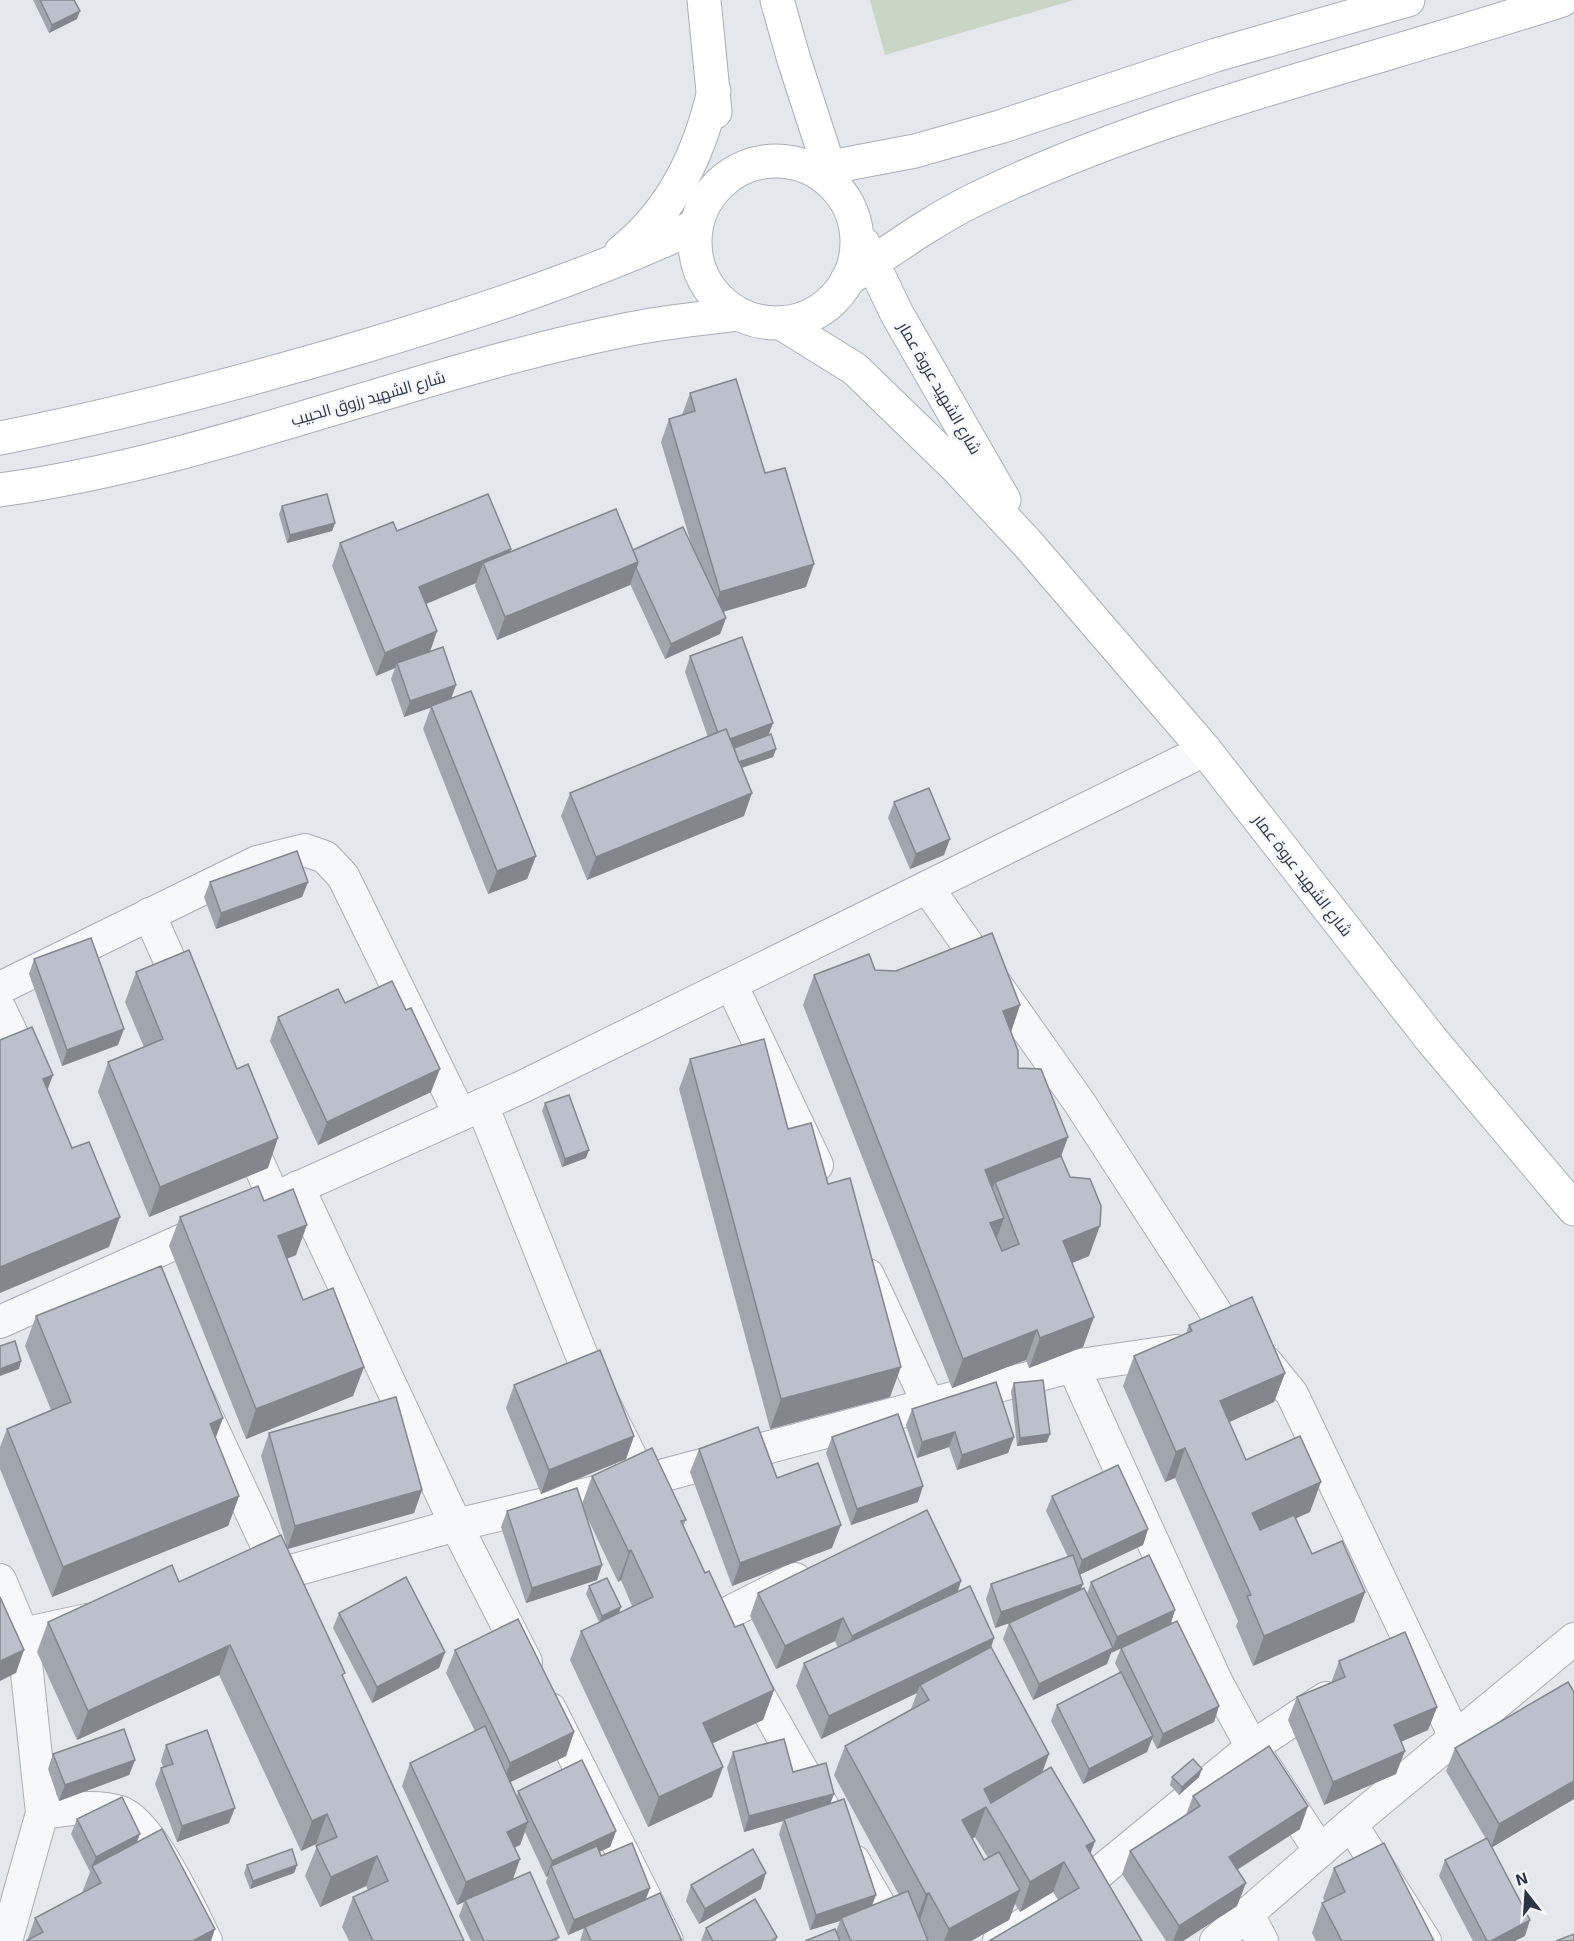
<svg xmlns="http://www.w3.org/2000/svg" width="1574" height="1941" font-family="'Exo 2',Cairo,sans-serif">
	<rect width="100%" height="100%" fill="#e4e7ec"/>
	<polygon fill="#c9d6c5" points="870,0 1074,0 885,55"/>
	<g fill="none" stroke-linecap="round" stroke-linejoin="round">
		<defs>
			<g id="street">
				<polyline points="927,887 1079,1102 1239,1348"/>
				<polyline points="149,914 186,997"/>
				<polyline points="731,984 817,1165"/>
				<polyline points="0,988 257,862 305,850 325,857 343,876 460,1115"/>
				<polyline points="0,1009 30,1072"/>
				<polyline points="482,1105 590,1376 650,1495"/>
				<polyline points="244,1131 274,1198"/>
				<polyline points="298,1187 456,1525 526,1662"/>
				<polyline points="255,1207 522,1087 1205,750"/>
				<polyline points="868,1275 929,1405"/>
				<polyline points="0,1322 207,1229"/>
				<polyline points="1252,1353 1266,1362 1292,1394 1455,1737"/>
				<polyline points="1073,1366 1217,1683 1252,1747 1320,1851"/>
				<polyline points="199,1400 283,1580"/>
				<polyline points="0,1580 23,1635 42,1813 6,1941"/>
				<polyline points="255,1581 456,1525 642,1481 1073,1366 1176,1351"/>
				<polyline points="716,1619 795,1579"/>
				<polyline points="0,1639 87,1620"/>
				<polyline points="745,1671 823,1807"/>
				<polyline points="550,1709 667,1941"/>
				<path d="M42,1813C68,1810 94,1804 120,1812C150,1821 192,1912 206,1941"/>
				<polyline points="1351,1824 1425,1941"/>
				<polyline points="854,1861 900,1941"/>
				<polyline points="1247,1913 1262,1941"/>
				<polyline points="999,1941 1095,1876 1252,1747 1326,1698"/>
				<polyline points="1216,1941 1351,1824 1574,1639"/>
			</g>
			<g id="secondary">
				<polyline points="704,0 715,112"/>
				<polyline points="777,0 794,60 835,186"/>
				<circle cx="776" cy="242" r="81"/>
				<polyline points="815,170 915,151 1003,126 1216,55 1408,0"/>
				<polyline points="863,243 897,314 1004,500"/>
				<path d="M621,252C673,211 699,154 714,91"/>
				<path d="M847,280C889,252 932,220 978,198C1163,109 1367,64 1562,0"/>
				<polyline points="781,323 855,369 957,468 1028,544 1205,750 1431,1039 1574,1209"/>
				<path d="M0,438C122,414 243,382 362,347C475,313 589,276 696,226"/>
				<path d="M0,490C215,460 417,371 630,329C666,322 702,318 738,314"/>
			</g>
		</defs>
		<use href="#street" stroke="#a9aeb7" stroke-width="34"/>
		<use href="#secondary" stroke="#a9aeb7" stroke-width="35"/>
		<use href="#street" stroke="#f7f8fa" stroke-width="32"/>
		<use href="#secondary" stroke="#fff" stroke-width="33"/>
	</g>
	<g fill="#a1a5ae" fill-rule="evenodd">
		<polygon points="33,0 74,0 77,19 49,33"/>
		<polygon points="690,393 765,473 806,587 723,612 726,618 720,634 665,659 630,584 630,585 497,640 475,586 476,583 426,604 437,631 430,652 456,685 451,699 536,856 527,879 488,894 423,729 431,707 404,717 391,679 395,668 376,676 332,566 340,543 397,531 511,549 509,553 633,550 691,543 661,442 669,419 682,415"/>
		<polygon points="282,506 335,523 332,531 287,543 279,514"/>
		<polygon points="690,656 773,723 768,735 776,749 773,757 742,768 744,816 587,880 561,816 570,793 708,737 685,672"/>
		<polygon points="894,802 944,855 910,869 888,818"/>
		<polygon points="210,882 308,882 302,897 216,929 204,897"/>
		<polygon points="34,959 118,1045 62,1066 29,974"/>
		<polygon points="875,970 1020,1005 1011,1031 1018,1068 1068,1137 1061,1156 1089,1256 1072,1263 1094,1317 1083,1347 1029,1368 1026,1360 952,1388 803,1005 814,975"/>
		<polygon points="136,972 237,1069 268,1168 149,1217 98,1092 108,1062 144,1047 125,1002"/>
		<polygon points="278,1017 431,1092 318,1145 270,1041"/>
		<polygon points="690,1059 788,1129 890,1397 770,1429 679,1089"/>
		<polygon points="545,1103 586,1158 562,1167 542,1111"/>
		<polygon points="264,1201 296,1255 287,1259 303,1300 364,1367 353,1396 246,1439 169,1246 180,1217"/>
		<polygon points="36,1316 216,1439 239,1496 228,1526 52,1597 0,1469 0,1447 7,1429 51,1410 25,1346"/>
		<polygon points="1189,1325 1285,1373 1274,1402 1229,1422 1246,1460 1310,1512 1296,1518 1312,1554 1365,1592 1354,1622 1253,1666 1236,1626 1238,1621 1175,1478 1165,1482 1123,1386 1134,1356 1186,1333"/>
		<polygon points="1014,1383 1047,1442 1017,1446 1011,1391"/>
		<polygon points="514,1385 634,1436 626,1459 541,1494 506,1408"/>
		<polygon points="912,1409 1014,1437 1008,1453 957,1470 949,1447 917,1458 906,1425"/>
		<polygon points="269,1433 422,1490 414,1513 288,1549 343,1678 464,1941 349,1941 342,1927 353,1897 368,1890 366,1886 320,1907 305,1876 317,1846 316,1844 301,1851 219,1675 77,1740 37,1652 48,1622 179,1582 286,1544 261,1456"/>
		<polygon points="832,1437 918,1502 851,1525 826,1453"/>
		<polygon points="699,1449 777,1478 832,1548 732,1586 690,1472"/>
		<polygon points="592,1476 686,1520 683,1526 705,1573 735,1627 774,1690 763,1720 712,1743 712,1797 648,1827 570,1660 581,1631 599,1622 586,1594 589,1586 621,1607 619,1613 632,1606 621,1580 618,1582 586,1515 602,1565 597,1580 526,1603 501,1527 507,1511 582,1504"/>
		<polygon points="1052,1496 1148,1529 1143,1545 1079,1575 1081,1589 1087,1594 1091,1582 1175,1610 1170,1624 1219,1706 1214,1722 1157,1749 1152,1739 1147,1752 1083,1784 1051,1721 1057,1705 1120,1673 1115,1663 1121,1648 1111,1652 1107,1664 1033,1700 1003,1639 1009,1623 995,1628 986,1599 991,1584 1068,1557 1046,1511"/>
		<path d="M961,1581L958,1591L994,1638L991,1648L1042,1772L1095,1841L1090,1854L1142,1941L1058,1900L1053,1892L1020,1912L1015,1904L1009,1920L971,1941H928L925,1935L928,1941H805L836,1931L840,1921L810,1930L779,1834L783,1821L744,1832L727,1768L733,1752L793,1772L830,1803L872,1906L899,1895L834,1775L845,1746L911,1709L917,1693L821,1739L796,1686L804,1663L838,1648L835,1641L776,1669L750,1616L758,1593ZM975,1837L988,1858L984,1860L972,1839Z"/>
		<polygon points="339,1613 445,1652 439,1668 372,1703 333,1628"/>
		<polygon points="455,1650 574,1732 566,1756 510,1782 517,1796 518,1791 616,1831 610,1847 600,1851 601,1856 650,1888 646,1899 682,1941 580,1941 584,1928 568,1935 546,1882 548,1876 546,1877 525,1832 520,1845 515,1847 520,1859 512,1880 559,1937 557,1941 471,1941 459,1916 464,1902 457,1905 402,1786 410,1763 475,1731 446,1673"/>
		<polygon points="1339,1661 1437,1707 1428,1730 1401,1742 1396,1774 1324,1805 1288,1720 1297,1697 1331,1683"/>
		<polygon points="166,1745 229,1823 177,1842 155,1784 161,1768 163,1767 161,1761"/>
		<polygon points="1455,1748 1574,1799 1492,1847 1525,1936 1515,1941 1473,1941 1439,1876 1445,1860 1486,1839 1446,1771"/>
		<polygon points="53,1754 135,1760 129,1775 59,1801 48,1769"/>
		<polygon points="1172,1777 1199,1777 1179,1795 1170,1785"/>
		<polygon points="1193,1796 1300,1829 1237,1870 1237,1906 1183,1941 1166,1941 1122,1874 1130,1851 1186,1815"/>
		<polygon points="77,1819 137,1842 215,1929 27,1941 35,1918 82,1893 90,1872 71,1834"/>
		<polygon points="247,1865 297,1865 294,1873 250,1889 244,1873"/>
		<polygon points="1334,1868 1434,1941 1316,1941 1312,1933 1322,1903 1325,1902 1323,1898"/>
		<polygon points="691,1885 761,1889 699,1924 686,1901"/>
		<polygon points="706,1928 777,1937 776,1941 701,1941"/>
	</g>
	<g fill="#83868d">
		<polygon points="80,11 77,19 49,33 52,25"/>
		<polygon points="335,523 332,531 287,543 290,535"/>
		<polygon points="511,549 502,572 483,563 476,583 411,610 419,587"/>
		<polygon points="638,562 630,585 497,640 505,617"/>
		<polygon points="814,564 806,587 712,615 720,592"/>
		<polygon points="726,618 720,634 665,659 671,644"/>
		<polygon points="437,631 429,654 397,663 395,668 376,676 385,653"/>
		<polygon points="456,685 450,701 404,717 410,701"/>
		<polygon points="773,723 767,739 728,753 725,741"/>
		<polygon points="776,749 773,757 729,772 732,764"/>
		<polygon points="752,793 744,816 587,880 596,857"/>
		<polygon points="950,839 944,855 910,869 916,854"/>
		<polygon points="536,856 527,879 488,894 497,871"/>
		<polygon points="308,882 302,897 216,929 221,913"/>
		<polygon points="1020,1005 1010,1035 1003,1011"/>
		<polygon points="124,1029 118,1045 62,1066 67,1050"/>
		<polygon points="440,1069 431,1092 318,1145 327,1122"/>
		<polygon points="53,1075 42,1105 43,1079"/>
		<polygon points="1068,1137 1057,1167 995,1182 990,1194 985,1170"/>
		<polygon points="278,1138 268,1168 149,1217 160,1187"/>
		<polygon points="589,1150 586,1158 562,1167 565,1159"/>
		<polygon points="120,1217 109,1247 0,1293 0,1267"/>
		<polygon points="1004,1218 993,1248 990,1223"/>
		<polygon points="307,1225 296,1255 267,1266 278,1236"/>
		<polygon points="1100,1226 1089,1256 1053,1271 1063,1241"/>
		<polygon points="1094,1317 1083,1347 1029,1368 1040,1338"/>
		<polygon points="1037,1330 1026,1360 952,1388 963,1359"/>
		<polygon points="21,1361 19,1369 0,1376 0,1369"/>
		<polygon points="364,1367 353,1396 246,1439 256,1409"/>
		<polygon points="901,1367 890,1397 770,1429 781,1399"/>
		<polygon points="1285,1373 1274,1402 1209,1431 1220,1401"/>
		<polygon points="223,1418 212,1448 210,1424"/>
		<polygon points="955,1432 949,1447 917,1458 922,1442"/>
		<polygon points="1050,1434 1047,1442 1017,1446 1020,1438"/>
		<polygon points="634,1436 626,1459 541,1494 549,1470"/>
		<polygon points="1014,1437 1008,1453 957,1470 962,1455"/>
		<polygon points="1185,1448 1175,1478 1165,1482 1176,1452"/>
		<polygon points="1321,1482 1310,1512 1241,1543 1252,1513"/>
		<polygon points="923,1486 918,1502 851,1525 857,1509"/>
		<polygon points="422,1490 414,1513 287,1549 295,1526"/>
		<polygon points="239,1496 228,1526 52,1597 63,1567"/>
		<polygon points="841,1525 832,1548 732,1586 740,1563"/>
		<polygon points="1148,1529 1143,1545 1077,1576 1082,1560"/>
		<polygon points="631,1550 621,1580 618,1582 629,1552"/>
		<polygon points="602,1565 597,1580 526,1603 532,1588"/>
		<polygon points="961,1581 953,1605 844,1659 852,1636"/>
		<polygon points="1083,1584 1077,1600 995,1628 1001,1612"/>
		<polygon points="1365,1592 1354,1622 1253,1666 1264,1636"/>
		<polygon points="621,1607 618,1615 599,1624 602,1616"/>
		<polygon points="1175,1610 1170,1626 1111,1653 1117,1637"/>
		<polygon points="843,1618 835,1641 776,1669 785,1646"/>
		<polygon points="994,1638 986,1661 920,1685 917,1693 821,1739 829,1716"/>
		<polygon points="230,1645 219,1675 77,1740 88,1711"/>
		<polygon points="1113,1648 1107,1664 1033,1700 1039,1684"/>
		<polygon points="24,1650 16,1673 0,1681 0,1661"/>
		<polygon points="445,1652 439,1668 372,1703 377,1687"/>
		<polygon points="774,1690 763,1720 692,1753 703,1723"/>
		<polygon points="1219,1706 1214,1722 1157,1749 1163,1734"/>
		<polygon points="1437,1707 1428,1730 1386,1748 1394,1725"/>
		<polygon points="574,1732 566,1756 502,1786 510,1763"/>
		<polygon points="1153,1736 1147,1752 1083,1784 1089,1769"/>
		<polygon points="1405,1751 1396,1774 1324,1805 1333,1782"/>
		<polygon points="1049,1754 1038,1784 986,1807 975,1837 951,1850 962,1820 984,1789"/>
		<polygon points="135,1760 129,1775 59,1801 65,1785"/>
		<polygon points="723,1767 712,1797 648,1827 659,1797"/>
		<polygon points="1202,1769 1199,1777 1179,1795 1182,1787"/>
		<polygon points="1574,1781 1574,1799 1491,1848 1499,1824"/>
		<polygon points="834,1794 828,1810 784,1819 783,1821 744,1832 749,1816"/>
		<polygon points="1308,1806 1300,1829 1221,1880 1229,1857"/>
		<polygon points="235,1808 229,1823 177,1842 182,1826"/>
		<polygon points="327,1814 316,1844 301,1851 312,1821"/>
		<polygon points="528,1822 520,1845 499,1855 507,1832"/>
		<polygon points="616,1831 610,1847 554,1873 551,1866 548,1876 546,1877 552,1861"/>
		<polygon points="140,1834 134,1850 92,1866 96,1857"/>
		<polygon points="1095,1841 1084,1871 1086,1846"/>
		<polygon points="377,1856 366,1886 320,1907 331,1877"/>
		<polygon points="520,1859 512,1882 465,1900 464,1902 457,1905 466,1882"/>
		<polygon points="1064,1862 1053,1892 1020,1912 1030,1882"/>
		<polygon points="297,1865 294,1873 250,1889 253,1881"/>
		<polygon points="766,1873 761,1889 699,1924 705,1909"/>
		<polygon points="1246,1883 1237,1906 1183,1941 1173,1941 1179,1926"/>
		<polygon points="650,1888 644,1903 568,1935 574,1920"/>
		<polygon points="1020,1890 1009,1920 971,1941 944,1941 949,1929"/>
		<polygon points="929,1893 919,1923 915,1924 926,1894"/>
		<polygon points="876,1895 870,1911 841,1918 840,1921 810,1930 816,1915"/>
		<polygon points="1530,1920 1525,1936 1515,1941 1491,1941"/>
		<polygon points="215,1929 211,1941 193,1941"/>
	</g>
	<g fill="#bbc0ca" stroke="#83868d" stroke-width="1.5">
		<polygon points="40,0 74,0 80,11 52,25"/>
		<polygon points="736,379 765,473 785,468 814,564 720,592 669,419 695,411 690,393"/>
		<polygon points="327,494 335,523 290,535 282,506"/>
		<polygon points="488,494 511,549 419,587 437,631 385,653 340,543 393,522 397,531"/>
		<polygon points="616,509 638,562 505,617 483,563"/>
		<polygon points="683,527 726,618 671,644 636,568 638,562 633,550"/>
		<polygon points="742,637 773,723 730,739 726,729 718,733 690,656"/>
		<polygon points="443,647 456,685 410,701 397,663"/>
		<polygon points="471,691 536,856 497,871 431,706"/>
		<polygon points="726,729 752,793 596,857 570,793"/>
		<polygon points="771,734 776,749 739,762 734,748"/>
		<polygon points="929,788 950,839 916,854 894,802"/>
		<polygon points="297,851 308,882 221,913 210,882"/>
		<polygon points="992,933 1020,1005 1003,1011 1018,1051 1018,1068 1041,1069 1068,1137 985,1170 1004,1218 990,1223 1002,1251 1019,1244 995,1182 1061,1156 1070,1177 1090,1179 1101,1206 1100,1226 1063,1241 1094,1317 1040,1338 1037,1330 963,1359 814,975 869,954 875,970 896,971"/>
		<polygon points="91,938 124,1029 67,1050 34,959"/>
		<polygon points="189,950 237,1069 248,1064 278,1138 160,1187 108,1062 163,1039 136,972"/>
		<polygon points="392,981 406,1010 411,1008 440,1069 327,1122 278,1017 338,989 345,1003"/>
		<polygon points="32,1027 53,1075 43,1079 72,1148 89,1142 120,1217 0,1267 0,1040"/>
		<polygon points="764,1039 788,1129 811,1123 828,1184 850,1178 901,1367 781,1399 690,1059"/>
		<polygon points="569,1095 589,1150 565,1159 545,1103"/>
		<polygon points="258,1186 264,1201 293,1189 307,1225 278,1236 303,1300 333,1288 364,1367 256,1409 180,1217"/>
		<polygon points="161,1266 223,1418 210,1424 239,1496 63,1567 7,1429 71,1402 36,1316"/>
		<polygon points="1252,1297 1285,1373 1220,1401 1246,1460 1300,1436 1321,1482 1252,1513 1260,1530 1294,1515 1312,1554 1342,1541 1365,1592 1264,1636 1247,1596 1251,1595 1185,1448 1176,1452 1134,1356 1192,1331 1189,1325"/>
		<polygon points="15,1341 21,1361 0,1369 0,1346"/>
		<polygon points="600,1350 634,1436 549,1470 514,1385"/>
		<polygon points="1043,1380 1050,1434 1020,1438 1014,1383"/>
		<polygon points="996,1382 1014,1437 962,1455 955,1432 922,1442 912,1409"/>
		<polygon points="396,1397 422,1490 295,1526 269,1433"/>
		<polygon points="898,1414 923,1486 857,1509 832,1437"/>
		<polygon points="758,1427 777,1478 818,1463 841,1525 740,1563 699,1449"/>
		<polygon points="652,1448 686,1520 681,1521 705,1573 709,1571 735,1627 743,1624 774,1690 703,1723 723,1767 659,1797 581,1631 653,1597 631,1550 629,1552 592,1476"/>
		<polygon points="1118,1465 1148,1529 1082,1560 1052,1496"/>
		<polygon points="577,1488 602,1565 532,1588 507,1511"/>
		<polygon points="927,1510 961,1581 852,1636 843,1618 785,1646 758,1593"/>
		<polygon points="281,1535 345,1673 342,1675 464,1941 373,1941 353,1897 388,1881 377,1856 331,1877 316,1846 337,1837 327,1814 312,1821 230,1645 88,1711 48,1622 172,1565 179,1582"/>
		<polygon points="1073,1555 1083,1584 1001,1612 991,1584"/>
		<polygon points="1149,1555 1175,1610 1117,1637 1091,1582"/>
		<polygon points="406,1577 445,1652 377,1687 339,1613"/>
		<polygon points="607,1578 621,1607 602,1616 589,1586"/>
		<polygon points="970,1586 994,1638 829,1716 804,1663"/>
		<polygon points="1084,1588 1113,1648 1039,1684 1009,1623"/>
		<polygon points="0,1597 24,1650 0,1661"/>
		<polygon points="518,1619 574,1732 510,1763 455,1650"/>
		<polygon points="1177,1621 1219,1706 1163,1734 1121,1648"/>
		<polygon points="1405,1632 1437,1707 1394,1725 1405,1751 1333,1782 1297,1697 1345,1677 1339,1661"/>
		<polygon points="991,1647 1049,1754 984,1789 991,1803 1051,1767 1095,1841 1086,1846 1142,1941 989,1941 1079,1888 1064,1862 1030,1882 986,1807 962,1820 984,1860 999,1852 1020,1890 949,1929 929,1893 926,1894 845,1746 929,1700 920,1685"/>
		<polygon points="1121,1672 1153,1736 1089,1769 1057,1705"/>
		<polygon points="1568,1682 1574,1692 1574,1781 1499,1824 1455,1748"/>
		<polygon points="485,1726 528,1822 507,1832 520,1859 466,1882 410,1763"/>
		<polygon points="124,1729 135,1760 65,1785 53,1754"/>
		<polygon points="207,1730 235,1808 182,1826 161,1768 173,1764 166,1745"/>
		<polygon points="784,1739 793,1772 826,1763 834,1794 749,1816 733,1752"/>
		<polygon points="1269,1746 1308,1806 1229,1857 1246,1883 1179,1926 1130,1851 1200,1806 1193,1796"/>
		<polygon points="1193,1759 1202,1769 1182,1787 1172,1777"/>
		<polygon points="582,1760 616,1831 552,1861 518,1791"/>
		<polygon points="122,1797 140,1834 96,1857 77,1819"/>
		<polygon points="844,1799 876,1895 816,1915 784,1819"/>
		<polygon points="162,1829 215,1929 193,1941 26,1941 43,1932 35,1918 101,1883 92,1866"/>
		<polygon points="1487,1838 1530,1920 1491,1941 1487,1941 1445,1860"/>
		<polygon points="632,1843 650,1888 574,1920 551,1866 597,1846 601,1856"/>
		<polygon points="1384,1843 1434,1941 1342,1941 1322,1903 1345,1892 1334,1868"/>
		<polygon points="292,1849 297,1865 253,1881 247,1865"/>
		<polygon points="753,1849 766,1873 705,1909 691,1885"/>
		<polygon points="530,1872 559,1937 550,1941 484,1941 465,1900"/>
		<polygon points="908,1891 928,1941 851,1941 841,1918"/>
		<polygon points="660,1893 682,1941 591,1941 585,1927"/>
		<polygon points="755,1899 777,1937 771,1941 713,1941 706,1928"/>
		<polygon points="835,1929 840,1941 805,1941"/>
		<polygon points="1574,1934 1574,1941 1556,1941"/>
	</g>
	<g text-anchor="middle" stroke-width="4.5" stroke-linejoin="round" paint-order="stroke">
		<g font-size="16" fill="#2b3445" stroke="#f4f6f9">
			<text transform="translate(940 388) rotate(60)" y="6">شارع الشهيد عروة عمار</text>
			<text transform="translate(368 398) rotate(-16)" y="6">شارع الشهيد رزوق الحبيب</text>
			<text transform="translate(1303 875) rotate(52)" y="6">شارع الشهيد عروة عمار</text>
		</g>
	</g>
	<g transform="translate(1526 1893) rotate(343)" stroke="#f4f6f9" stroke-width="4.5" paint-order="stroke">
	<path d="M0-4.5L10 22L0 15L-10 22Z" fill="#2b3445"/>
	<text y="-9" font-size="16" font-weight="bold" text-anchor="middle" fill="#2b3445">N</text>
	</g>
</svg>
